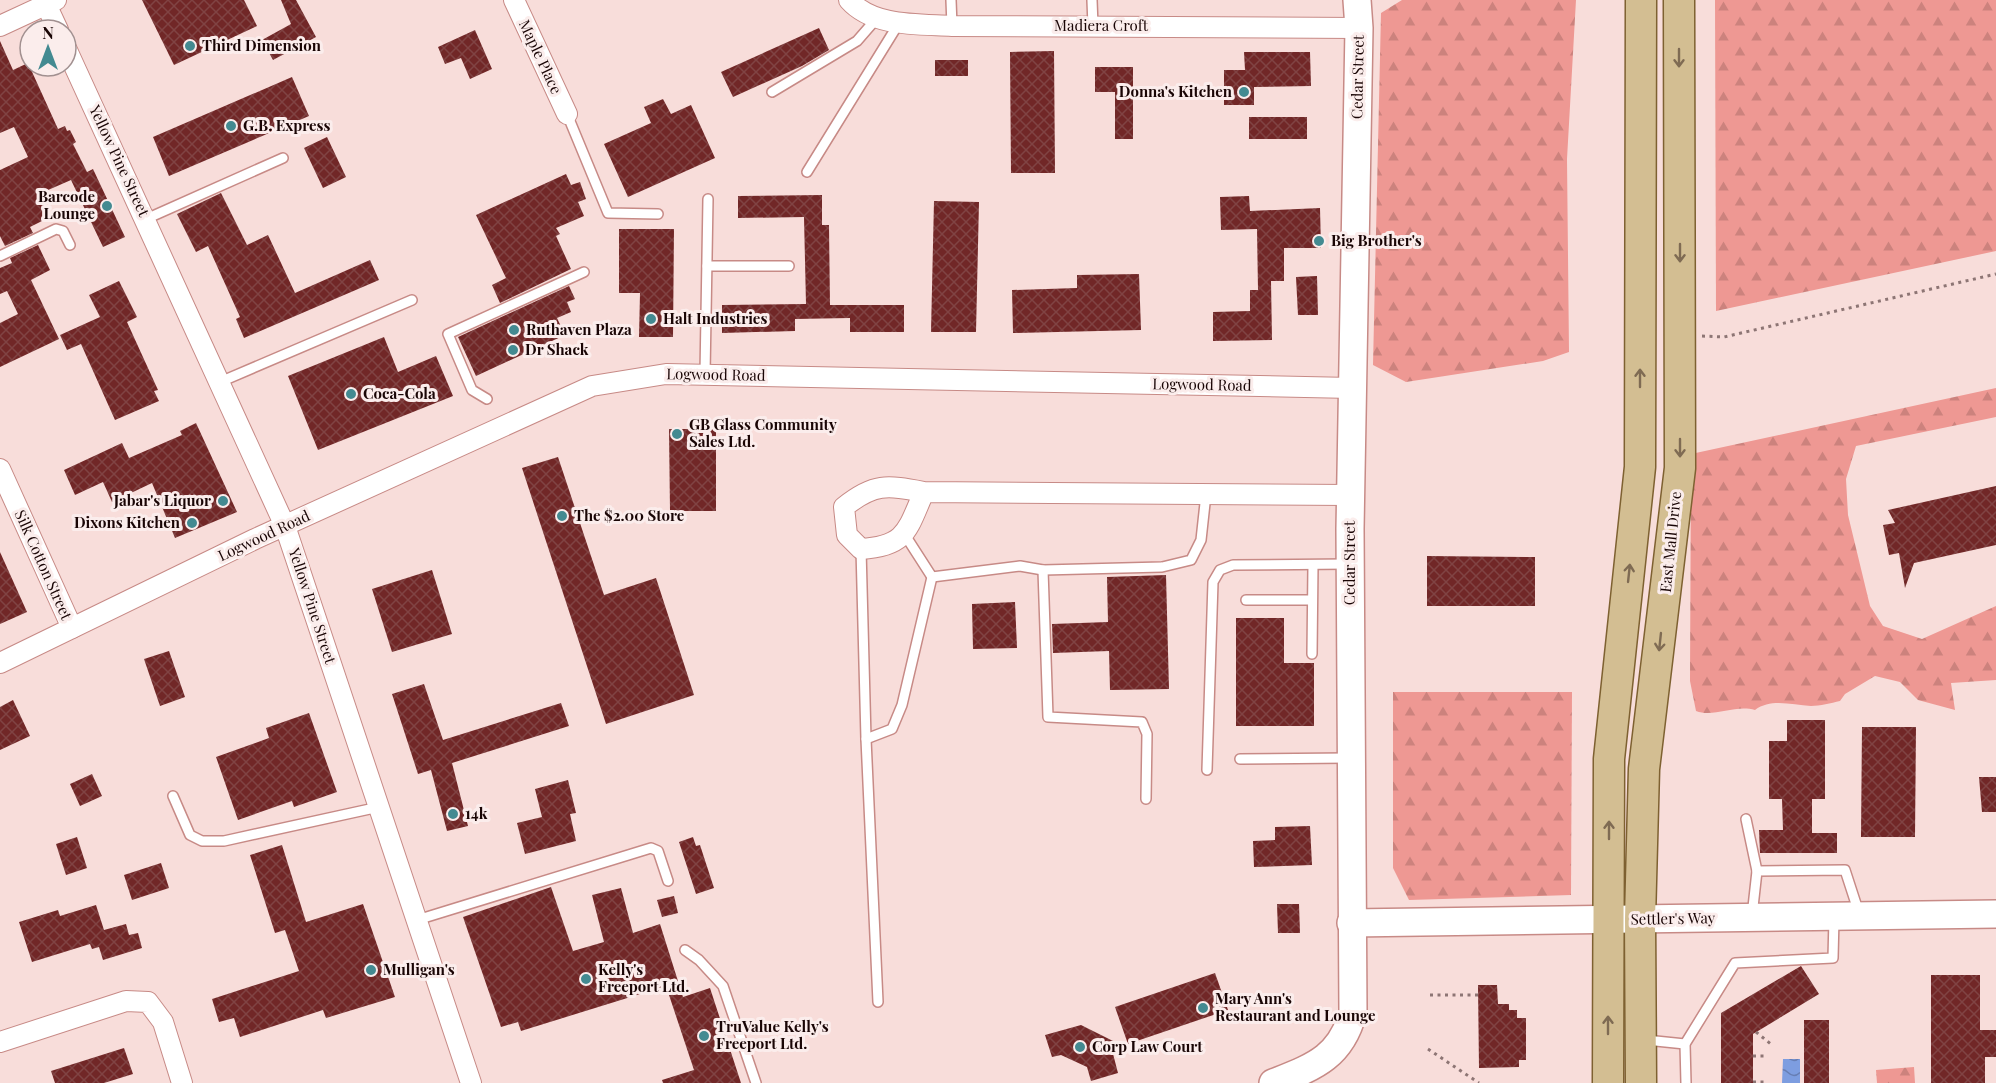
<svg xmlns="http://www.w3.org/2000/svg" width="1996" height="1083" font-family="'Playfair Display',serif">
	<defs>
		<pattern id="forest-firs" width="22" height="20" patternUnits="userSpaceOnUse" patternTransform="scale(1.5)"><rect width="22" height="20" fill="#ee9893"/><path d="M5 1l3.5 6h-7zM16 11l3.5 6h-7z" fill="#cc827d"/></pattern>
		<pattern id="water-waves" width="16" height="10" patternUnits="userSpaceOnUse" patternTransform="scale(1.5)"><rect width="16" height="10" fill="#7d9de0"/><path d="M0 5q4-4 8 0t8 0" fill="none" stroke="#667eb4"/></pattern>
		<pattern id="building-cross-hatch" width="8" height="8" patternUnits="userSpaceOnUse" patternTransform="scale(1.5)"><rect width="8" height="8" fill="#712727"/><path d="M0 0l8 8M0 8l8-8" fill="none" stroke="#804343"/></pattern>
	</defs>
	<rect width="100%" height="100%" fill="#f8ddda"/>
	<g fill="url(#forest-firs)">
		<polygon points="1402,0 1576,0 1567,159 1569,352 1543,361 1406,382 1373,365 1381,13"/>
		<polygon points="1715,0 1996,0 1996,251 1716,311"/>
		<path d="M1996,388V417L1856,446L1846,479L1848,515L1870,606L1883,626L1922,639L1996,606V680L1951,683L1955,710L1918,700L1900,682L1875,676L1845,694L1840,701C1831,703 1820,706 1811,706C1792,705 1771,698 1755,710C1735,704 1714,718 1696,711L1690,681L1691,454Z"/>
		<polygon points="1393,692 1572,692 1571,895 1409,900 1393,868"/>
		<polygon points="1914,1067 1915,1083 1877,1083 1876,1070"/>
	</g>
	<polygon fill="url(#water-waves)" points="1783,1059 1800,1059 1800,1083 1782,1083"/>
	<g fill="url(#building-cross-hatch)">
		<polygon points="142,0 244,0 257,26 174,65"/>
		<polygon points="281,0 296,0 316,37 273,60 262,40 291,24"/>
		<polygon points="819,28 829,50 802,66 733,97 721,72"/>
		<polygon points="475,30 492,69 470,79 461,58 445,64 438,47"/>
		<polygon points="0,41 13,70 28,63 58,129 65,126 67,131 70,130 76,142 73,144 87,172 93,169 125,237 103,247 71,180 39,194 50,217 30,227 33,233 5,246 0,236 0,170 28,157 14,127 0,133"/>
		<polygon points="1054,51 1055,173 1011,173 1010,52"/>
		<polygon points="1244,52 1310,52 1311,86 1254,87 1254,105 1224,105 1224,70 1245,70"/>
		<rect x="935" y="60" width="33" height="16"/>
		<polygon points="1095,67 1133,67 1133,139 1115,139 1115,92 1095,92"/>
		<polygon points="292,77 309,116 169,176 153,137"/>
		<polygon points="663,99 671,114 691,105 715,158 628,197 604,144 651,123 644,107"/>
		<rect x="1249" y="117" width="58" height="22"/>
		<polygon points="327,137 346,177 323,188 304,148"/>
		<polygon points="566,174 571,185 580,182 586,199 578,202 584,216 556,228 560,234 556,236 571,269 500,303 492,285 506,278 476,215"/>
		<polygon points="221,193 247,245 268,235 295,293 370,260 379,280 244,338 236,319 240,317 208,246 196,252 177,214"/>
		<polygon points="822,195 822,225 829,225 830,305 904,305 904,332 850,332 850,318 795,319 795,331 722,333 722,305 806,304 804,217 738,218 738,196"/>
		<polygon points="1249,196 1250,211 1320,208 1321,248 1284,248 1284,281 1271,281 1272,340 1213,341 1213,312 1250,311 1250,290 1258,290 1257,229 1221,230 1220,197"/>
		<polygon points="934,201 979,202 976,332 931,332"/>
		<polygon points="619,229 674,229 673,337 639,337 640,293 619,293"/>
		<polygon points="38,245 50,270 31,280 59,339 0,367 0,323 18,314 7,291 0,294 0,268 12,263 10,258"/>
		<polygon points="1139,274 1141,330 1013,333 1012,290 1077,288 1077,275"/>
		<polygon points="1317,276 1318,315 1298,315 1296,277"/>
		<polygon points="119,281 137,317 127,322 158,390 154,391 159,401 115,420 81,344 67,350 60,335 100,317 89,295"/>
		<polygon points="569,286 575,299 567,302 571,312 557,318 565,335 476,376 458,337"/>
		<polygon points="384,337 398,372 436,356 453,396 318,450 288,376"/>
		<polygon points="196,423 237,512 175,538 152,483 112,502 103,482 75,495 64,470 122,443 129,458 182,435 180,431"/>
		<polygon points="669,429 716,429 716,511 670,511"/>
		<polygon points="558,457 604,595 656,578 694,695 606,724 522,468"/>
		<polygon points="1996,486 1996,545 1914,563 1905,588 1899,553 1889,555 1883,525 1895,523 1888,510"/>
		<polygon points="0,552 27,612 0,624"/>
		<polygon points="1427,556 1535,557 1535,606 1427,606"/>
		<polygon points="432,570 452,634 392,652 372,589"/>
		<polygon points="1166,575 1169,689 1110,690 1109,651 1053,653 1052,624 1108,622 1107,577"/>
		<polygon points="1015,602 1017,648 973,649 972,604"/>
		<polygon points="1236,618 1284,618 1284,663 1314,663 1314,726 1236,726"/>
		<polygon points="169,651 185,697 160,706 144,659"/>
		<polygon points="424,684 443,740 561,703 569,726 452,763 468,826 447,831 431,770 418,774 392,694"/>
		<polygon points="13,700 30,736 0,750 0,707"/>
		<polygon points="309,713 337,792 294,807 292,801 238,820 216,757 269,738 266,728"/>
		<polygon points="1787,720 1825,720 1825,799 1812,799 1812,833 1837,833 1837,853 1760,853 1759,830 1783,830 1782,799 1769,799 1769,741 1787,741"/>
		<polygon points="1862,727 1916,727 1915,837 1861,837"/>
		<polygon points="92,774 102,796 80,806 70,784"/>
		<polygon points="1979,777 1996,777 1996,812 1982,812"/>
		<polygon points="568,780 576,813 570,814 576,841 525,854 517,823 542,817 535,789"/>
		<polygon points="1310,826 1312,865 1254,867 1253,841 1275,840 1275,827"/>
		<polygon points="77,837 87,868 66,875 56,844"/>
		<polygon points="693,837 696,846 700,845 714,888 696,894 679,842"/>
		<polygon points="282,845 306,922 363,904 395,997 326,1018 323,1010 240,1037 234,1018 219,1022 212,999 299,971 285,930 275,933 250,855"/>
		<polygon points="161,863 169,888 132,900 124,875"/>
		<polygon points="551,887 573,951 604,942 592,895 621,888 633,933 660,924 683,997 710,988 741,1083 663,1083 662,1080 694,1070 666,986 521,1031 518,1022 501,1027 463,917"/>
		<polygon points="674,896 678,913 662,917 657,900"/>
		<polygon points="1277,904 1299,904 1300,933 1278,933"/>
		<polygon points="96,905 104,930 126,924 129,935 138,933 142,948 103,960 99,947 92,949 90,944 32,962 19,922 58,910 60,916"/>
		<polygon points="1801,966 1819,994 1753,1034 1753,1083 1721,1083 1721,1013"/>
		<polygon points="1215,973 1228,1010 1128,1044 1115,1007"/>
		<polygon points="1931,975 1980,975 1980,1030 1996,1030 1996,1057 1985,1057 1985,1083 1931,1083"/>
		<polygon points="1478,985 1497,985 1498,1004 1509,1004 1509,1010 1517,1010 1517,1018 1526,1018 1526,1060 1519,1060 1519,1067 1479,1068"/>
		<rect x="1804" y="1020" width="25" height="63"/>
		<polygon points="1081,1025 1123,1046 1112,1050 1118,1073 1091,1081 1087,1067 1061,1055 1052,1057 1045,1035"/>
		<polygon points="124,1048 133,1074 104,1083 55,1083 51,1071"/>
	</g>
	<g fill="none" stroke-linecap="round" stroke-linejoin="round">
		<defs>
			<g id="service">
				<polyline points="951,0 952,26"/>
				<polyline points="1092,0 1093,26"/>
				<polyline points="772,92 857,41 877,18"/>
				<polyline points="567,114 608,213 658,214"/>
				<polyline points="807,172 899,23"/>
				<polyline points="146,219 283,158"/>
				<polyline points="0,256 56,229 63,231 70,245"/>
				<polyline points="707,266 789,266"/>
				<polyline points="705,374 708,199"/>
				<polyline points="220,382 412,300"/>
				<polyline points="487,399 472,390 448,334 584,272"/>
				<polyline points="905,535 932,577 1020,566 1043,570 1162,567 1191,560 1201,540 1206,494"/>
				<polyline points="861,549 866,739 878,1002"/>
				<polyline points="1043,570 1048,717 1142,722 1147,734 1146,799"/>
				<polyline points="1246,600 1312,600"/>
				<polyline points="1312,654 1313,565"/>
				<polyline points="866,739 892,729 902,705 932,577"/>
				<polyline points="1240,759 1348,758"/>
				<polyline points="1207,770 1213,582 1220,570 1233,565 1348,564"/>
				<polyline points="173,796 190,835 202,841 224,841 379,807"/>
				<polyline points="1746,819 1757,871"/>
				<polyline points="1752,916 1757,871 1845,870 1859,913"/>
				<polyline points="417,920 651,848 658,851 668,881"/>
				<polyline points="685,950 699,960 723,986 756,1083"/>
				<polyline points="1646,1040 1685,1044"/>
				<polyline points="1686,1083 1685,1044 1735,963 1833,958 1834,918"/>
			</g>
			<g id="minor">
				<polyline points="44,0 58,30"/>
				<polyline points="514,0 567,114"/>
				<path d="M849,0C873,27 918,24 952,26L1359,28"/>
				<polyline points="0,26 56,0"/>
				<polyline points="66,48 285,526 471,1083"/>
				<polyline points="0,469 72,628"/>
				<path d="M924,492C907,530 907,546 861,549L847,535L844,507C874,483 886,485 924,492L1350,495"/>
				<polyline points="0,663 255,539 592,386 666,374 1352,388"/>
				<polyline points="0,1042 126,1001 148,1002 163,1022 182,1083"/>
			</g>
			<g id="secondary">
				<polyline points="1351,923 1996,914"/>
				<path d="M1273,1083C1313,1067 1341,1058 1353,1012L1350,529L1359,28L1357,0"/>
			</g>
			<g id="primary">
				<polyline points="1608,1083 1609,759 1640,467 1641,0"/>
				<polyline points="1641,1083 1640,919 1644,769 1680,468 1679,0"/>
			</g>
		</defs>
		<use href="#service" stroke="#c78a86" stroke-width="12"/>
		<use href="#minor" stroke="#c78a86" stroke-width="22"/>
		<use href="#secondary" stroke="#c78a86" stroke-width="30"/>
		<use href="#primary" stroke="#7e6131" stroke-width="33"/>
		<g stroke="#8d7574" stroke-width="3" stroke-dasharray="3 4.5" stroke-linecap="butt">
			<polyline points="1702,336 1724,337 1996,274"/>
			<polyline points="1430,995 1478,995"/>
			<polyline points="1756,1032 1772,1045"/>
			<polyline points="1428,1049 1479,1083"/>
			<polyline points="1753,1056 1768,1056"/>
			<polyline points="1753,1082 1768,1082"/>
		</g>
		<use href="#service" stroke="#fff" stroke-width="9"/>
		<use href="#minor" stroke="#fff" stroke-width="20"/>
		<use href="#secondary" stroke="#fff" stroke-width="27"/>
		<use href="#primary" stroke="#d3be92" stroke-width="30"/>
	</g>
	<defs><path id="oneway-shaft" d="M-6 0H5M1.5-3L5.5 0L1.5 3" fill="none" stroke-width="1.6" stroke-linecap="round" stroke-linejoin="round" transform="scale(1.5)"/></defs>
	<g stroke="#7f6b53">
		<use href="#oneway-shaft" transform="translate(1679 58) rotate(90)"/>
		<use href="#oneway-shaft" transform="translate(1680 253) rotate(90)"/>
		<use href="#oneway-shaft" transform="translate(1640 378) rotate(-90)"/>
		<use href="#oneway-shaft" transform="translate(1680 448) rotate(90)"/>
		<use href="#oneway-shaft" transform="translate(1629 573) rotate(-84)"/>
		<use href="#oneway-shaft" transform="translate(1660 642) rotate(96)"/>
		<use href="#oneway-shaft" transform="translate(1609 830) rotate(-90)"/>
		<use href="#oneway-shaft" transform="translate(1608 1025) rotate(-90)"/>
	</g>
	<g fill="#438a91" stroke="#fbedec" stroke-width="2">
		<circle cx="190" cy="46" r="6"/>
		<circle cx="1244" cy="92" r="6"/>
		<circle cx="231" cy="126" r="6"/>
		<circle cx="107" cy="206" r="6"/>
		<circle cx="1319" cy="241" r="6"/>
		<circle cx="651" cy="319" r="6"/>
		<circle cx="514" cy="330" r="6"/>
		<circle cx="513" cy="350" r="6"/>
		<circle cx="351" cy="394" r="6"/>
		<circle cx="677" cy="434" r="6"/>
		<circle cx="223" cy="501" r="6"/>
		<circle cx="562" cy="516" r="6"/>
		<circle cx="192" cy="523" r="6"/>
		<circle cx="453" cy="814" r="6"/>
		<circle cx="371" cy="970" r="6"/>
		<circle cx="586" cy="979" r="6"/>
		<circle cx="1203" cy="1008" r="6"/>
		<circle cx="704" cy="1036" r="6"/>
		<circle cx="1080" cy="1047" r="6"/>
	</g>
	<g text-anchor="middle" stroke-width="6" stroke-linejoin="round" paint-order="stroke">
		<g font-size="15" fill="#190505" stroke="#fbedec">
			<text x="1101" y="31">Madiera Croft</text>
			<text transform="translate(540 57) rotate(65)" y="5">Maple Place</text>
			<text transform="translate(1358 77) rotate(-89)" y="5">Cedar Street</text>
			<text transform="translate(119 161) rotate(65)" y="5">Yellow Pine Street</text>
			<text transform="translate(716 375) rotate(1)" y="5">Logwood Road</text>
			<text transform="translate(1202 385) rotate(1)" y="5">Logwood Road</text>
			<text transform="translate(264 536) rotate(-25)" y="5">Logwood Road</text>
			<text transform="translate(1671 542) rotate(-84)" y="5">East Mall Drive</text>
			<text transform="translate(1350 563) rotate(-90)" y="5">Cedar Street</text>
			<text transform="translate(43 565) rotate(66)" y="5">Silk Cotton Street</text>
			<text transform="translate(312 606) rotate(72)" y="5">Yellow Pine Street</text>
			<text transform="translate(1673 919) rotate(-1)" y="5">Settler's Way</text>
		</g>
		<g font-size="15" font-weight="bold" fill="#190505" stroke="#fbedec" text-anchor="start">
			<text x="202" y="51">Third Dimension</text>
			<text x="1232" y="97" text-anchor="end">Donna's Kitchen</text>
			<text x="243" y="131">G.B. Express</text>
			<text x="95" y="202" text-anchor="end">Barcode<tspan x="95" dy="17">Lounge</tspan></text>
			<text x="1331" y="246">Big Brother's</text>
			<text x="663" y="324">Halt Industries</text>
			<text x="526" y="335">Ruthaven Plaza</text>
			<text x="525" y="355">Dr Shack</text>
			<text x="363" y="399">Coca-Cola</text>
			<text x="689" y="430">GB Glass Community<tspan x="689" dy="17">Sales Ltd.</tspan></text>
			<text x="211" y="506" text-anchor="end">Jabar's Liquor</text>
			<text x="574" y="521">The $2.00 Store</text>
			<text x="180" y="528" text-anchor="end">Dixons Kitchen</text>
			<text x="465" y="819">14k</text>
			<text x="383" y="975">Mulligan's</text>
			<text x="598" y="975">Kelly's<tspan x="598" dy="17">Freeport Ltd.</tspan></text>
			<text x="1215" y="1004">Mary Ann's<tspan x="1215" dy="17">Restaurant and Lounge</tspan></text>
			<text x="716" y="1032">TruValue Kelly's<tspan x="716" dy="17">Freeport Ltd.</tspan></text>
			<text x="1092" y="1052">Corp Law Court</text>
		</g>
	</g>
	<g transform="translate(48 48)"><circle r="28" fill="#fbedec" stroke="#a19090" stroke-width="1.5"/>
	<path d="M0-4.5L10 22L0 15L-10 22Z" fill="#438a91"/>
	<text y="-9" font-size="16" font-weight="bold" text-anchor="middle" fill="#190505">N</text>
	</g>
</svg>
